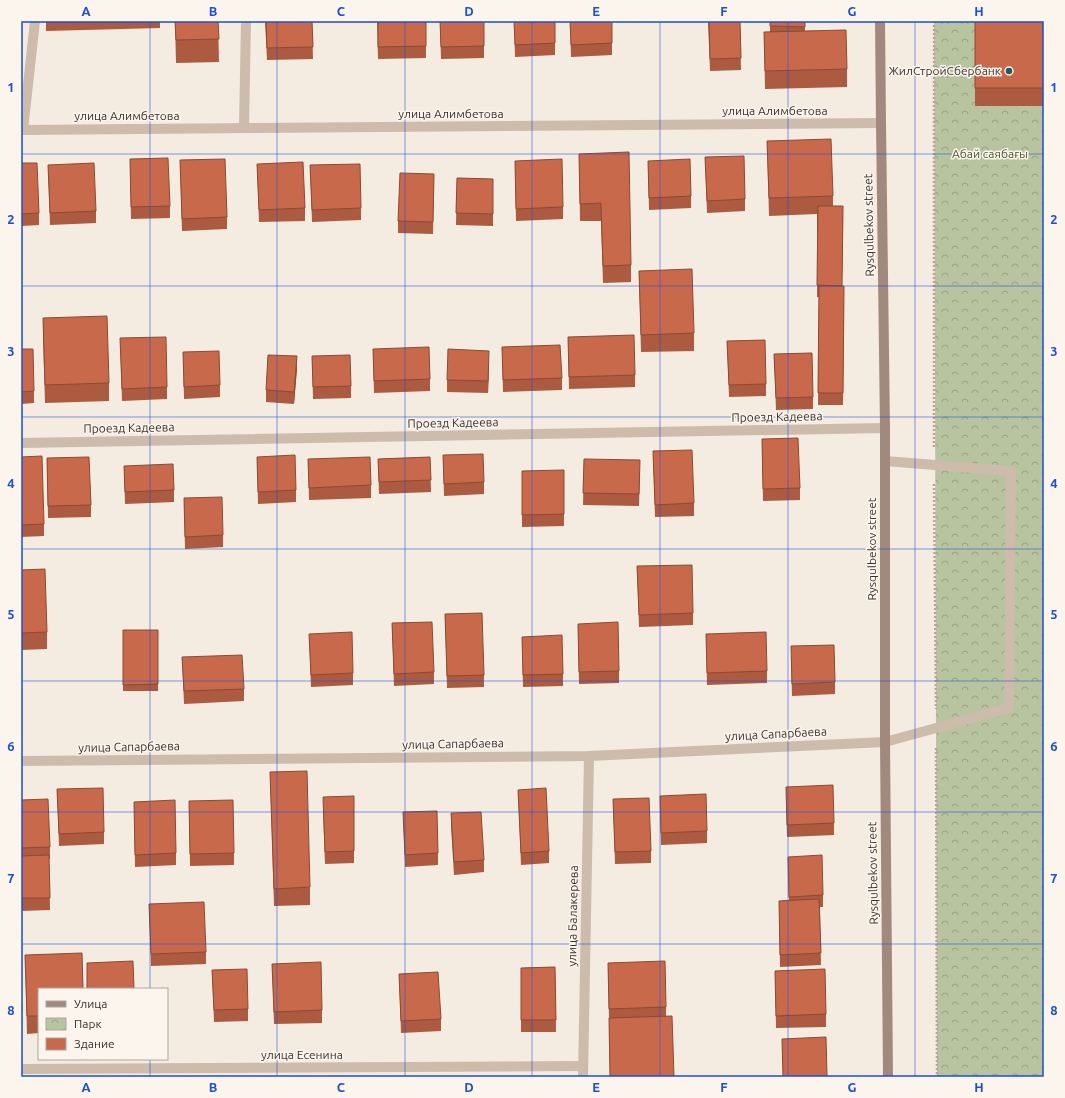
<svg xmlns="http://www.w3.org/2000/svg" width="1065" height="1098" font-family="Ubuntu,sans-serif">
	<defs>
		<pattern id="park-crowns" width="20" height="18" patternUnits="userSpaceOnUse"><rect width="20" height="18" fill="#b8c4a0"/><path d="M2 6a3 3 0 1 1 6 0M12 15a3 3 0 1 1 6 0" fill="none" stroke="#97a083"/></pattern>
	</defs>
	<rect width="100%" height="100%" fill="#f4ebe1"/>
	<polygon fill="url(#park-crowns)" points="934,21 1044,21 1044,1077 937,1077"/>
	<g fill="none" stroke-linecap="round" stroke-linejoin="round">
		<g stroke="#b9a596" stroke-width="2.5" stroke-dasharray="2 2" stroke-linecap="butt">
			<polyline points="934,21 934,447"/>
			<polyline points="934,484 936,709"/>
			<polyline points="936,748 937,1077"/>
		</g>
		<g stroke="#cdbbac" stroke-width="10">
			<polyline points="23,130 35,21"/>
			<polyline points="885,742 1009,708 1011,471 885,461"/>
		</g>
		<g stroke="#cdbbac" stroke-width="10">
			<polyline points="244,128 246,21"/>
			<polyline points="21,130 881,123"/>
			<polyline points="21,443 885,428"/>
			<polyline points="21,761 589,756 885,742"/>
			<polyline points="21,1069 583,1066"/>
			<polyline points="583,1077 589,756"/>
		</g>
		<polyline stroke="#a18a7d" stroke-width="10" points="880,21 881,123 885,428 885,742 888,1077"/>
	</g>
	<g fill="#ac5a40">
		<polygon points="46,21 160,21 160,28 46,31"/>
		<polygon points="175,21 218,21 219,62 176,63"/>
		<polygon points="265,21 312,21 313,59 267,60"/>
		<polygon points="377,21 426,21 426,58 378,59"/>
		<polygon points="440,21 484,21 484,58 441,59"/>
		<polygon points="514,21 555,21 555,55 515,57"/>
		<polygon points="570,21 612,21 612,55 571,57"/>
		<polygon points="708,21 740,21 741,70 710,71"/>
		<polygon points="770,21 805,21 805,31 847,69 847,87 765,89 764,32 770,32"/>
		<rect x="975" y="21" width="69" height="85"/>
		<polygon points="767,141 833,196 833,206 843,206 842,286 844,298 843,405 818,405 819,297 817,297 817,214 769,216"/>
		<polygon points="579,154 631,265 631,282 603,283 601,221 580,221"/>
		<polygon points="705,157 745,199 745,211 707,213"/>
		<polygon points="130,159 170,206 170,218 131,219"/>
		<polygon points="180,160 227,217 227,229 182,231"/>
		<polygon points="515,161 563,207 563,219 516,221"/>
		<polygon points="648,161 691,196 691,208 649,210"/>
		<polygon points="21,163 39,213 39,225 21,226"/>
		<polygon points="257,164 305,208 305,221 259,222"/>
		<polygon points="48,165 96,211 96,223 50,225"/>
		<polygon points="310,165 361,208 361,220 312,222"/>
		<polygon points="434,174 433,234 398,233 398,221"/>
		<polygon points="457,178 493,179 493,226 456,225"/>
		<polygon points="639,271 694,333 694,351 641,352"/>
		<polygon points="43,318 109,383 109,401 45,403 43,335"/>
		<polygon points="568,337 635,375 635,387 569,389"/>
		<polygon points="120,338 167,387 167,399 122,401"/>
		<polygon points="727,341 766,384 766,396 729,397"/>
		<polygon points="502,347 562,378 562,390 503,392"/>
		<polygon points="21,349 34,391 34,403 21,404"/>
		<polygon points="373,349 430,379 430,391 374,393"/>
		<polygon points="183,352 220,385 220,397 184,399"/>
		<polygon points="774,354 813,397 813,409 776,410"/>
		<polygon points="312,356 351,386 351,398 313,399"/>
		<polygon points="489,363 488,393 447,392 447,380"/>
		<polygon points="297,368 294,404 266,402 266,390"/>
		<polygon points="762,439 800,488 800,500 763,501"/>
		<polygon points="653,451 694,503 694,516 655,517"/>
		<polygon points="443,455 484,482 484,494 444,496"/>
		<polygon points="21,457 44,524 44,536 21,537"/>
		<polygon points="257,457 296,490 296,502 258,504"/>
		<polygon points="430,457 431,492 379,494 378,459"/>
		<polygon points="47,458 91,505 91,517 48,518"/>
		<polygon points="308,459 371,485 371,498 309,500"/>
		<polygon points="584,459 640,472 639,506 583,505"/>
		<polygon points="124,466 174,490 174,502 125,504"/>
		<polygon points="522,471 564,514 564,526 522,527"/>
		<polygon points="184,498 223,535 223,547 185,549"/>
		<polygon points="637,566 693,613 693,625 639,627"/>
		<polygon points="21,570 47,632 47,649 21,650"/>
		<polygon points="445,614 484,675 484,687 447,688"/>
		<polygon points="392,623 434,672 434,684 394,686"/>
		<polygon points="578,624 619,671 619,683 579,684"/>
		<rect x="123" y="630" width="35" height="61"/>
		<polygon points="309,634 353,673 353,685 311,687"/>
		<polygon points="706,634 767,671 767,683 707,685"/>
		<polygon points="522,637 563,674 563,686 523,687"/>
		<polygon points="182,657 244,689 244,701 184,704"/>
		<polygon points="791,658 835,682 835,694 792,696"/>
		<polygon points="270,772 310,887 310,905 274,906"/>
		<polygon points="786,787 834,823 834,835 787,837"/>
		<polygon points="57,789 104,832 104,844 59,846"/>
		<polygon points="518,790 549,851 549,863 521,865"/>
		<polygon points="354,796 354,863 325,864 323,809"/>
		<polygon points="660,796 707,831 707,843 661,845"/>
		<polygon points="613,799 651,851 651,863 615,864"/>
		<polygon points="21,800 50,847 50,859 49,859 50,910 21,911"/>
		<polygon points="189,801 234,853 234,865 190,866"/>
		<polygon points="134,802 176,853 176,865 135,867"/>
		<polygon points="403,812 438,853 438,865 405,867"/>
		<polygon points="451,813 484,860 484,872 454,875 451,826"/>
		<polygon points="788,857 823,895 823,907 820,907 821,965 780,967 779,901 789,900"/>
		<polygon points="149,904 206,952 206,964 151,966"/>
		<polygon points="25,955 39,989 39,1033 27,1034"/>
		<polygon points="608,963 666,1007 666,1016 674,1077 610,1077"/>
		<polygon points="272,964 322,1010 322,1023 274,1024"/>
		<polygon points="555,967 556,1032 521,1032 521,968"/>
		<polygon points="212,970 248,1009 248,1021 214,1022"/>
		<polygon points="775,971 826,1014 826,1027 776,1028"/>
		<polygon points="399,974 441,1019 441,1031 401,1033"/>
		<polygon points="21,987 22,1012 22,1024 21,1024"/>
		<polygon points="782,1039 827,1076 827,1077 783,1077"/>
	</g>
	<g fill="#8c4a34">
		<polygon points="489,351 489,363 488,393 488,381"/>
		<polygon points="297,356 297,368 294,404 294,392"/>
	</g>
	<g fill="#c8694b" stroke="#8c4a34">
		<polygon points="175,21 218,21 219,39 176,40"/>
		<polygon points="266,21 312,21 313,47 267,48"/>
		<polygon points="378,21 426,21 426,46 378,47"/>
		<polygon points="440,21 484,21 484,46 441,47"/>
		<polygon points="514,21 555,21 555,43 515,45"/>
		<polygon points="570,21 612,21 612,43 571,45"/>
		<polygon points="709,21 740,21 741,58 710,59"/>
		<polygon points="770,21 805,21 805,27 770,26"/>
		<rect x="975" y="21" width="69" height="67"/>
		<polygon points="846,30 847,69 765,71 764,32"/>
		<polygon points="831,139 833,196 769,198 767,141"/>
		<polygon points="629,152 631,265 603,266 601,203 580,204 579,154"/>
		<polygon points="744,156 745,199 707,201 705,157"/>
		<polygon points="168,158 170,206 131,207 130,159"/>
		<polygon points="225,159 227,217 182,219 180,160"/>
		<polygon points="562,159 563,207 516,209 515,161"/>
		<polygon points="690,159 691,196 649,198 648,161"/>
		<polygon points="303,162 305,208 259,210 257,164"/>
		<polygon points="21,163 37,163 39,213 21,214"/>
		<polygon points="94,163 96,211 50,213 48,165"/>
		<polygon points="360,164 361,208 312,210 310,165"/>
		<polygon points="400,173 434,174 433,222 398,221"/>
		<polygon points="457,178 493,179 493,214 456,213"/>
		<polygon points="818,206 843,206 842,286 817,285"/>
		<polygon points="692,269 694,333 641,335 639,271"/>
		<polygon points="819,286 844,286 843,393 818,393"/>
		<polygon points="107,316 109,383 45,385 43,318"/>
		<polygon points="634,335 635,375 569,377 568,337"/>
		<polygon points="166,337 167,387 122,389 120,338"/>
		<polygon points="765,340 766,384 729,385 727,341"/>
		<polygon points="560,345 562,378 503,380 502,347"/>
		<polygon points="429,347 430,379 374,381 373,349"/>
		<polygon points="21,349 33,349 34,391 21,392"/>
		<polygon points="448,349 489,351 488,381 447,380"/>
		<polygon points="219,351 220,385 184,387 183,352"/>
		<polygon points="812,353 813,397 776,398 774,354"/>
		<polygon points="268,355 297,356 294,392 266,390"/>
		<polygon points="350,355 351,386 313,387 312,356"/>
		<polygon points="798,438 800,488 763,489 762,439"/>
		<polygon points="692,450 694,503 655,505 653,451"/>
		<polygon points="483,454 484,482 444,484 443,455"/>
		<polygon points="295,455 296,490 258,492 257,457"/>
		<polygon points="42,456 44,524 21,525 21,457"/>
		<polygon points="89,457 91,505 48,506 47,458"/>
		<polygon points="370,457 371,485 309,488 308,459"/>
		<polygon points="430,457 431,480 379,482 378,459"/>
		<polygon points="584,459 640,460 639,494 583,493"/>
		<polygon points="173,464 174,490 125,492 124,466"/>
		<polygon points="564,470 564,514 522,515 522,471"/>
		<polygon points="222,497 223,535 185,537 184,498"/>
		<polygon points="692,565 693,613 639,615 637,566"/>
		<polygon points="45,569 47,632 21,633 21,570"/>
		<polygon points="482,613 484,675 447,676 445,614"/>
		<polygon points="432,622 434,672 394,674 392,623"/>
		<polygon points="618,622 619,671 579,672 578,624"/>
		<polygon points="123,630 158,630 158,684 123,685"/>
		<polygon points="352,632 353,673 311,675 309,634"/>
		<polygon points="766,632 767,671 707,673 706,634"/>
		<polygon points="562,635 563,674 523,675 522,637"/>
		<polygon points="834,645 835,682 792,684 791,646"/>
		<polygon points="242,655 244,689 184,691 182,657"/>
		<polygon points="307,771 310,887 274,889 270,772"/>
		<polygon points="833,785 834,823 787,825 786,787"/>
		<polygon points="103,788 104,832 59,834 57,789"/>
		<polygon points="546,788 549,851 521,853 518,790"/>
		<polygon points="706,794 707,831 661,833 660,796"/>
		<polygon points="354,796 354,851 325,852 323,797"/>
		<polygon points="649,798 651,851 615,852 613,799"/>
		<polygon points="48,799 50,847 21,848 21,800"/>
		<polygon points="175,800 176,853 135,855 134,802"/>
		<polygon points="233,800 234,853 190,854 189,801"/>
		<polygon points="437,811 438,853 405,855 403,812"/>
		<polygon points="481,812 484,860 454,862 451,813"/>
		<polygon points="49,855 50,898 21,898 21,856"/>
		<polygon points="822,855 823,895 789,897 788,857"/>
		<polygon points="819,899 821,953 780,955 779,901"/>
		<polygon points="204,902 206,952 151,954 149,904"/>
		<polygon points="82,953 83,989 39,989 39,1016 27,1016 25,955"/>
		<polygon points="133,961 134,989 87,989 87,963"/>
		<polygon points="665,961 666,1007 609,1009 608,963"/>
		<polygon points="321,962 322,1010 274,1012 272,964"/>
		<polygon points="555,967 556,1020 521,1020 521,968"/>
		<polygon points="247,969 248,1009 214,1010 212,970"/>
		<polygon points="825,969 826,1014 776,1016 775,971"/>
		<polygon points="438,972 441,1019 401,1021 399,974"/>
		<polygon points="21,987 22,1012 21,1012"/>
		<polygon points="672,1016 674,1077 610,1077 609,1018"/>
		<polygon points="826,1037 827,1076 783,1077 782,1039"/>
	</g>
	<path fill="none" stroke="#1d4ed8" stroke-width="1" stroke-opacity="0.55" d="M150,21V989M277,21V1077M405,21V1077M532,21V1077M660,21V1077M788,21V1077M915,21V1077M21,154H1044M21,286H1044M21,417H1044M21,549H1044M21,681H1044M21,812H1044M21,944H1044M150,1059V1077"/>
	<circle fill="#1f5a5e" stroke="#fbf5ee" stroke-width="1.5" cx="1009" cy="71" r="4"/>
	<g text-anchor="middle" stroke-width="3" stroke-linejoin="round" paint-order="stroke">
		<g font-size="12" fill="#3b302b" stroke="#fbf5ee" text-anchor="end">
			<text x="1001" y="75">ЖилСтройСбербанк</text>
		</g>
		<g font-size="12" fill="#3b302b" stroke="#fbf5ee">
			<text x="775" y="115">улица Алимбетова</text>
			<text x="451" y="118">улица Алимбетова</text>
			<text x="127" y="120">улица Алимбетова</text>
			<text transform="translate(869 225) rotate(-91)" y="4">Rysqulbekov street</text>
			<text transform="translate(777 417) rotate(-1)" y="4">Проезд Кадеева</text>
			<text transform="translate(453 423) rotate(-1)" y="4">Проезд Кадеева</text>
			<text transform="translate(129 428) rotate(-1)" y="4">Проезд Кадеева</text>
			<text transform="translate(872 549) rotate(-90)" y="4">Rysqulbekov street</text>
			<text transform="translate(776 734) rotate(-3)" y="4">улица Сапарбаева</text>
			<text transform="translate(453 744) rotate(-1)" y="4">улица Сапарбаева</text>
			<text transform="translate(129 747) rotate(-1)" y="4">улица Сапарбаева</text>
			<text transform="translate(873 873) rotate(-91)" y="4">Rysqulbekov street</text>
			<text transform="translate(573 916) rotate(-89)" y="4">улица Балакерева</text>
			<text x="302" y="1059">улица Есенина</text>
		</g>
		<g font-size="12" fill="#4a5a2e" stroke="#fbf5ee">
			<text x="990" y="158">Абай саябағы</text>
		</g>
	</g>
	<rect width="1065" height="1098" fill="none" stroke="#fbf5ee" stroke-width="44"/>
	<rect x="38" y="988" width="130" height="72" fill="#fbf5ee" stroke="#aea6a0"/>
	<rect x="46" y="1001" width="20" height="6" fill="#a18a7d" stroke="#aea6a0"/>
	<text x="74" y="1008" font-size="12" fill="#3b302b">Улица</text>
	<rect x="46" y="1018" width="20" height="12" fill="url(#park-crowns)" stroke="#aea6a0"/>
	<text x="74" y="1028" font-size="12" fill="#3b302b">Парк</text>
	<rect x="46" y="1038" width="20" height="12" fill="#c8694b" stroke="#aea6a0"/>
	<text x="74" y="1048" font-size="12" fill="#3b302b">Здание</text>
	<rect x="22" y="22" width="1021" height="1054" fill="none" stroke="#1d4ed8" stroke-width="1.5"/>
	<g font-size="13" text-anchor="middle" font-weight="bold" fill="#1d4ed8">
		<text x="86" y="16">A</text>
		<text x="213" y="16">B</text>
		<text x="341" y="16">C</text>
		<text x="469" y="16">D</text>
		<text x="596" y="16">E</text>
		<text x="724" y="16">F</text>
		<text x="852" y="16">G</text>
		<text x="979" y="16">H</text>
		<text x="11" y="92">1</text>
		<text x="1054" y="92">1</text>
		<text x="11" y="224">2</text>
		<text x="1054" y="224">2</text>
		<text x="11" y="356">3</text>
		<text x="1054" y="356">3</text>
		<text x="11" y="488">4</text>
		<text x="1054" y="488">4</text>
		<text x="11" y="619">5</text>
		<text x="1054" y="619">5</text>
		<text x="11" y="751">6</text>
		<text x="1054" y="751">6</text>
		<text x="11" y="883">7</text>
		<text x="1054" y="883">7</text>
		<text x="11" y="1015">8</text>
		<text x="1054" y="1015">8</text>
		<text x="86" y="1092">A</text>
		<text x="213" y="1092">B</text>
		<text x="341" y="1092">C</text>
		<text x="469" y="1092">D</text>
		<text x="596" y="1092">E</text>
		<text x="724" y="1092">F</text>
		<text x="852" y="1092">G</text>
		<text x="979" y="1092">H</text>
	</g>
</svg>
